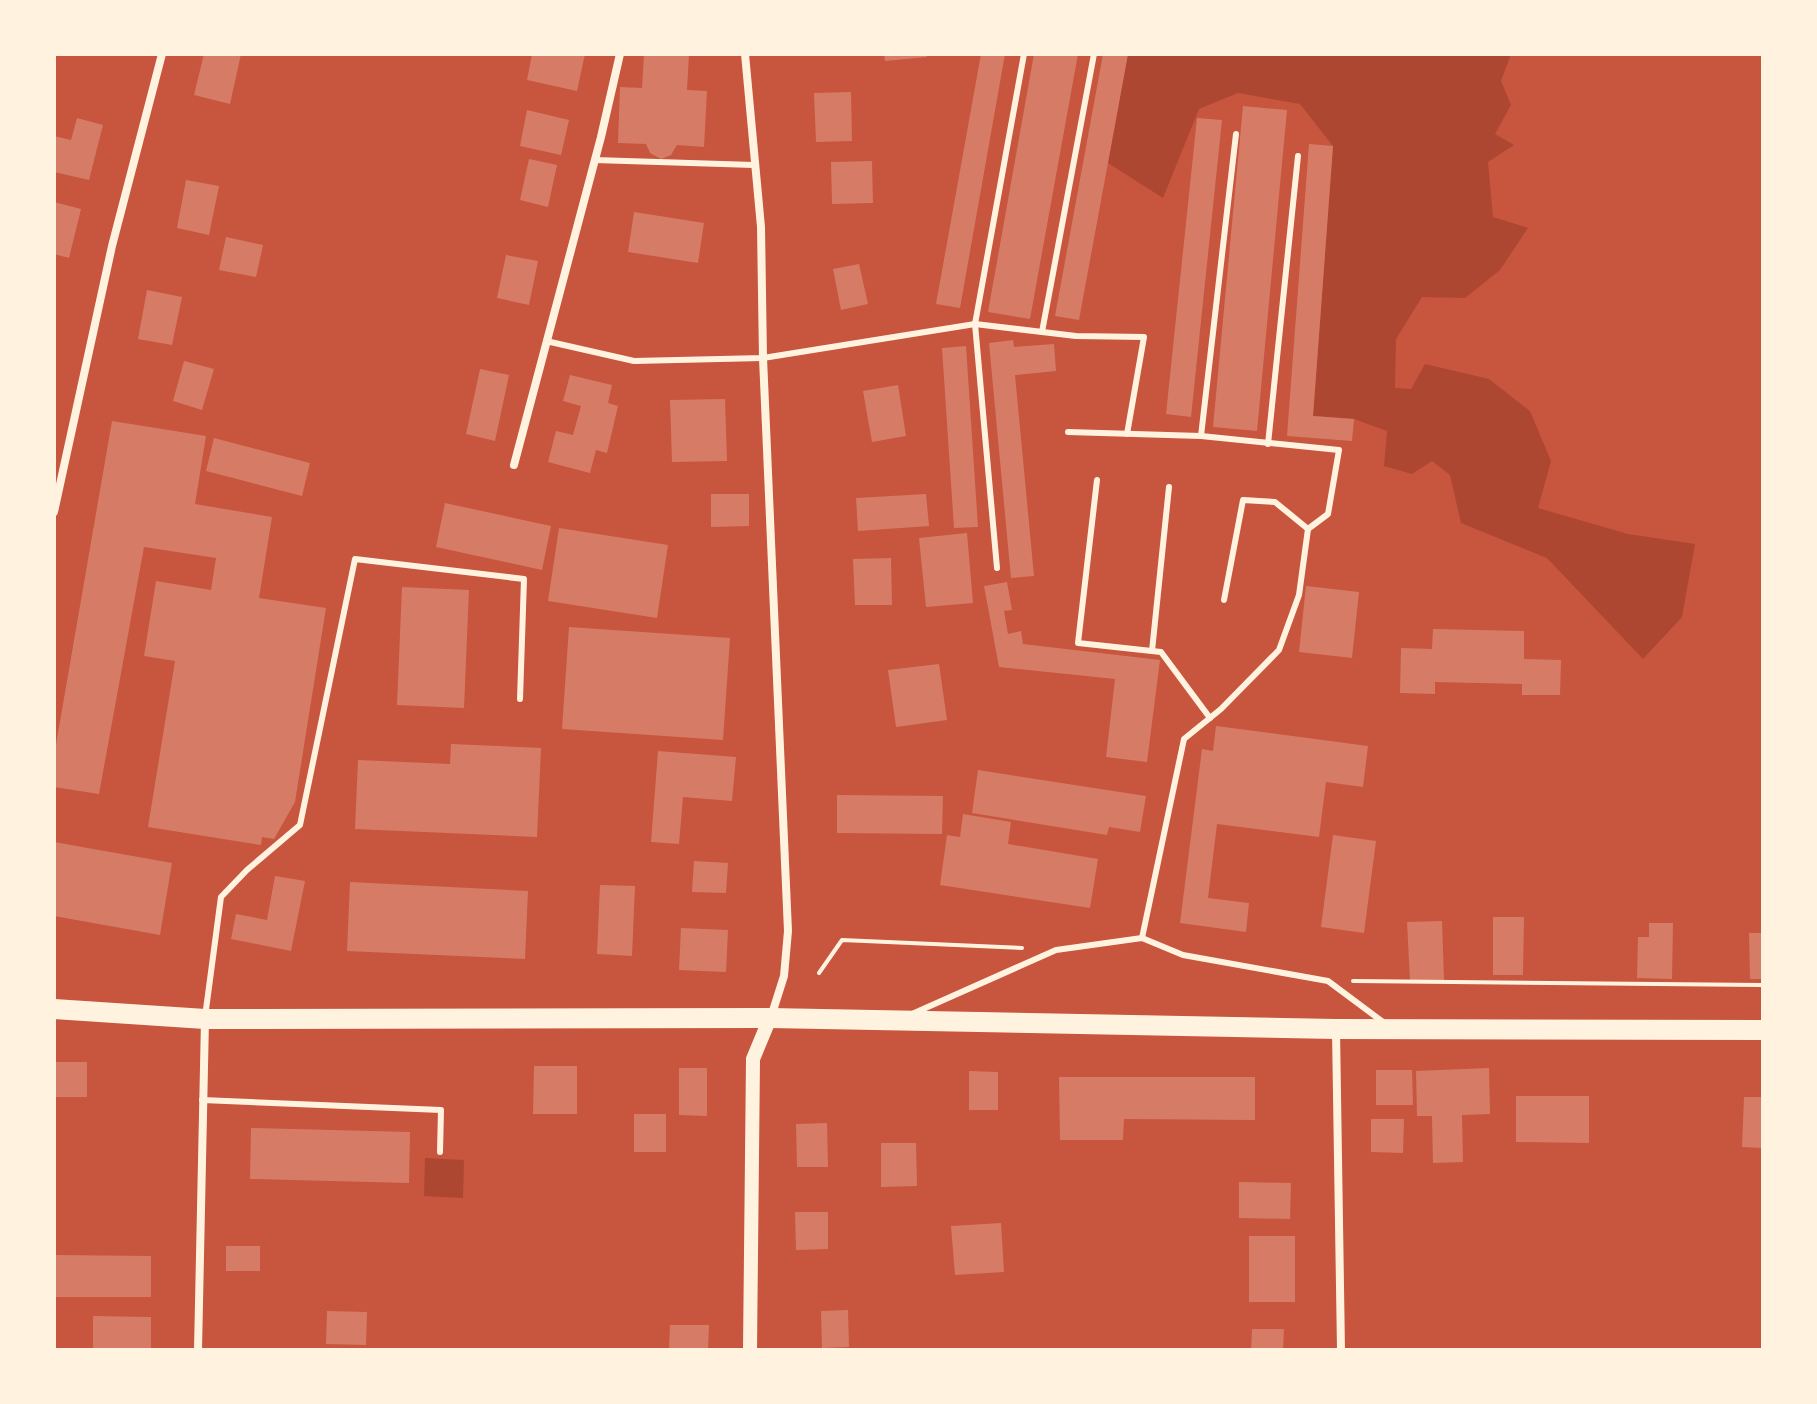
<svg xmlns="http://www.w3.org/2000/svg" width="1817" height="1404" font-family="'Fira Sans',sans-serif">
	<rect width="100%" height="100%" fill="#c8553d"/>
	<g fill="#ae4732">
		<polygon points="1128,54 1511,54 1501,81 1511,105 1495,134 1514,145 1488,162 1493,217 1528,228 1500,270 1465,298 1422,297 1396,339 1395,388 1411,389 1425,364 1489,379 1530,411 1551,461 1538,508 1628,534 1695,544 1682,617 1643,659 1547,558 1461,523 1450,475 1432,461 1412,474 1384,466 1387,431 1354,419 1313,416 1333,146 1300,104 1238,93 1199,109 1163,198 1108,163"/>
		<polygon points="425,1158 464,1160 463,1198 424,1196"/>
	</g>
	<g fill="#d67c66">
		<polygon points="204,54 241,54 230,104 194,95"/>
		<polygon points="532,54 585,54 577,91 527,80"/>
		<polygon points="644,54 689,54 687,90 707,91 704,147 677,145 671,155 661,159 650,153 646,144 618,143 620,87 642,88"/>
		<polygon points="884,54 926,54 927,57 885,61"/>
		<polygon points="981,54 1005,54 960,308 936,304"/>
		<polygon points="1034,54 1078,54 1030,319 988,312"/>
		<polygon points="1103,54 1128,54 1079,320 1055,316"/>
		<polygon points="851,92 852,141 816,142 814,93"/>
		<polygon points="1243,106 1287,110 1257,431 1213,427"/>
		<polygon points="527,110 569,120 561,155 520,146"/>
		<polygon points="77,118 103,125 89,180 54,172 54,136 71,140"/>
		<polygon points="1197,118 1222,120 1191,417 1166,414"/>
		<polygon points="1309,144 1333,146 1313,416 1354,419 1352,441 1287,436"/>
		<polygon points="529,159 557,165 548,207 520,200"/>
		<polygon points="872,161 873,203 832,204 831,162"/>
		<polygon points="186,180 219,186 209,235 177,228"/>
		<polygon points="54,202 81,209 69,258 54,254"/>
		<polygon points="634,212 704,223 698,263 628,252"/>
		<polygon points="226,237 263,245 256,277 219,270"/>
		<polygon points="506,255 538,261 529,305 497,298"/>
		<polygon points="859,264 868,304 841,310 833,269"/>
		<polygon points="147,290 182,297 172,345 138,339"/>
		<polygon points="1013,340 1014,347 1054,344 1056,371 1015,375 1034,576 1011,578 989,343"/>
		<polygon points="966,346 978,527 954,528 942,348"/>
		<polygon points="184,361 214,369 202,410 173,401"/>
		<polygon points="480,369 509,375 495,441 466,434"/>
		<polygon points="570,375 612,385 608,403 618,406 607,453 596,450 590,473 548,462 556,431 573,435 581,406 563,401"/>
		<polygon points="898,385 906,436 872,442 863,391"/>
		<polygon points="725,399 727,461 672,462 670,400"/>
		<polygon points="112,421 206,436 195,504 272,517 259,598 326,608 295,802 274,839 262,837 261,845 148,827 175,661 144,656 156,581 211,590 216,558 144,547 99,794 54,787 54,756"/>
		<polygon points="214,438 310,463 302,496 206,471"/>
		<polygon points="711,494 749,494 749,526 711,527"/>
		<polygon points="926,494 929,526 858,531 856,498"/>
		<polygon points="445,503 551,526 542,570 436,547"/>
		<polygon points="559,528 668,545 657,618 548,601"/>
		<polygon points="967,533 973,603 926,607 919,538"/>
		<polygon points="891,558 892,605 855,605 853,559"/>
		<polygon points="1007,582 1012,610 1004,611 1008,634 1021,631 1023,644 1160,660 1147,762 1106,757 1115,679 999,667 984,586"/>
		<polygon points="1306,586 1359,592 1352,658 1299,652"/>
		<polygon points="402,587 469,590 464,708 397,705"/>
		<polygon points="569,627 730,638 723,740 562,729"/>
		<polygon points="1433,629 1524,631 1524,659 1561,660 1560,695 1522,695 1522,684 1435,682 1435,694 1400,693 1401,648 1432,649"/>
		<polygon points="939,664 947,720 896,727 888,670"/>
		<polygon points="1216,726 1368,746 1363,787 1326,782 1319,837 1217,824 1208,898 1249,903 1246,932 1180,923 1202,749 1213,751"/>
		<polygon points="451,744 541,748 537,837 355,829 358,760 450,764"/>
		<polygon points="658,751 736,757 732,801 683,797 679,844 651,842"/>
		<polygon points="978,770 1146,796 1140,832 1109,827 1107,835 972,813"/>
		<polygon points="837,795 943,796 942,834 837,833"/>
		<polygon points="963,814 1011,822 1008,844 1098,859 1090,908 940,885 947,835 960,837"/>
		<polygon points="1333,835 1376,841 1364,933 1321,927"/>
		<polygon points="54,842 172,863 160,935 54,916"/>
		<polygon points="694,861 728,863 726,893 692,892"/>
		<polygon points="275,876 305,881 291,951 231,939 236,914 267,920"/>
		<polygon points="350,882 528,891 525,959 347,951"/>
		<polygon points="600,885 635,886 632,956 597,954"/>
		<polygon points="1493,917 1524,917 1523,975 1493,975"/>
		<polygon points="1442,921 1444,980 1410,981 1407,922"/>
		<polygon points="1649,923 1673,923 1672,979 1637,978 1638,937 1649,937"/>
		<polygon points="681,928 728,930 726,972 679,970"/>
		<polygon points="1749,933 1763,933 1763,979 1750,979"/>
		<rect x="54" y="1062" width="33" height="35"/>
		<polygon points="534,1066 577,1066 577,1114 533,1114"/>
		<polygon points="679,1068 707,1068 707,1116 679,1115"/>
		<polygon points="1489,1068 1490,1114 1462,1115 1463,1162 1433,1163 1432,1116 1417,1116 1416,1071"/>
		<polygon points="1376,1070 1412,1070 1413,1105 1376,1105"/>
		<polygon points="969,1071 998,1072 998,1110 969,1110"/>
		<polygon points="1059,1077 1255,1077 1255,1120 1124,1119 1123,1140 1060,1140"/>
		<polygon points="1516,1096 1589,1096 1589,1143 1516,1142"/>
		<polygon points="1744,1097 1763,1097 1763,1148 1742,1147"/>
		<rect x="634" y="1114" width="32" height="38"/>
		<polygon points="1371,1119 1404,1119 1403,1153 1371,1152"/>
		<polygon points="827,1123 828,1167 797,1167 796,1124"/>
		<polygon points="251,1128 410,1132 409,1183 250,1179"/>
		<polygon points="881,1143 916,1143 917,1186 881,1187"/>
		<polygon points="1239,1182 1291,1183 1290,1219 1239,1218"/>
		<polygon points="795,1212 828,1212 828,1249 796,1250"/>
		<polygon points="1001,1223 1004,1272 955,1275 951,1226"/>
		<rect x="1249" y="1236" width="46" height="66"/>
		<rect x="226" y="1246" width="34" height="25"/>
		<polygon points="54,1255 151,1256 151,1297 54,1297"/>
		<polygon points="848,1310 849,1347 822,1348 821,1311"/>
		<polygon points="327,1311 367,1312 366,1345 326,1344"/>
		<polygon points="93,1316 151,1317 151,1350 93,1350"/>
		<polygon points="670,1325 709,1325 708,1350 669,1350"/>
		<polygon points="1252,1329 1284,1329 1283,1350 1251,1350"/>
	</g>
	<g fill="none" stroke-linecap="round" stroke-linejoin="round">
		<g stroke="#fff3e0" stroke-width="4">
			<polyline points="819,973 842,940 1022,948"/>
			<polyline points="1353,981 1763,985"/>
		</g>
		<g stroke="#fff3e0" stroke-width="6">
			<polyline points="594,160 754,165"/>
			<polyline points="1042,332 1094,54"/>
			<polyline points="546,341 634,361 763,358 975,324 1076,336 1144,337 1127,434"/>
			<polyline points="1068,432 1201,436 1339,450 1328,514 1308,529 1299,595 1279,650 1221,709 1184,739 1142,938"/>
			<polyline points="1201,436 1236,134"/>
			<polyline points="1268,444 1298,156"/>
			<polyline points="1097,480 1078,643 1161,652 1210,718"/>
			<polyline points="997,568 975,324 1024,54"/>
			<polyline points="1224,600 1243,500 1275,502 1308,529"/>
			<polyline points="1152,651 1169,487"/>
			<polyline points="912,1014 1056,950 1142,938 1183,955 1328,981 1383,1022"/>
			<polyline points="205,1017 221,897 247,870 300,825 355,559 524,579 520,699"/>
			<polyline points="202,1100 441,1110 440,1152"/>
		</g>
		<g stroke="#fff3e0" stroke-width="8">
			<polyline points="745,54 761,227 763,358 788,931 784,976 771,1017"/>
			<polyline points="514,465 601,137 620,54"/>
			<polyline points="54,512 112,246 162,54"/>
			<polyline points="1336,1030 1341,1350"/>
			<polyline points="198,1350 205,1020"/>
		</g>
		<polyline stroke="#fff3e0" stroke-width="14" points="750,1350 753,1059 770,1018"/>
		<polyline stroke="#fff3e0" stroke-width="20" points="54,1009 205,1019 770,1018 1336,1029 1763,1030"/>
	</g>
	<rect width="1817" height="1404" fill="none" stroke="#fff3e0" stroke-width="112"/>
</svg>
